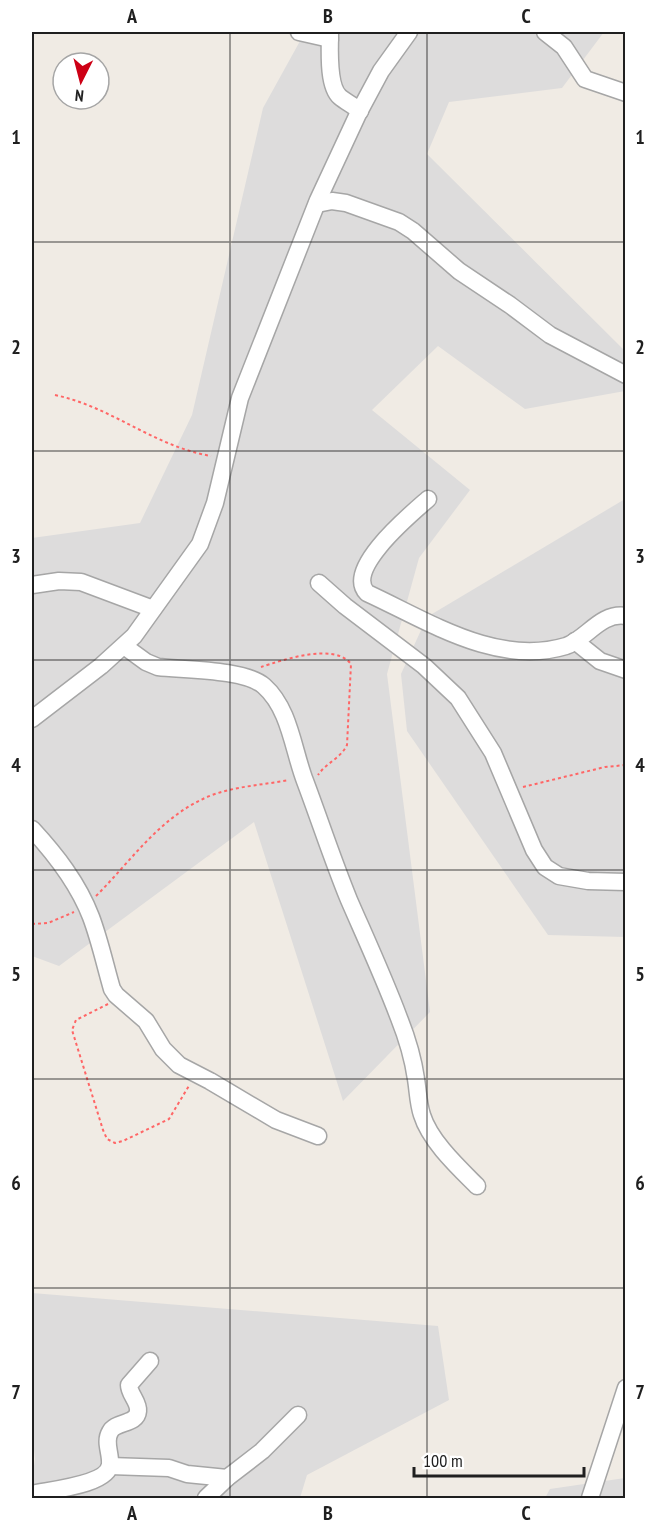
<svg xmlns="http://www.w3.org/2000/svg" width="657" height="1530" font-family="'PT Sans Narrow',sans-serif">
	<rect width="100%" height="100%" fill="#f0ebe4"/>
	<g fill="#dddcdc">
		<polygon points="305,32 604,32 562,88 449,102 427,154 625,351 625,391 525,409 438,346 372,410 470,490 419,558 387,674 430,1012 343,1101 254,822 59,966 32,956 32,538 140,523 192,415 263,108"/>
		<polygon points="625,499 625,937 548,935 407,731 401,674 427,617"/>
		<polygon points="32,1293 438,1326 449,1400 307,1475 300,1498 32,1498 32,1479 35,1459 32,1430"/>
		<polygon points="625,1478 625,1498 545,1498 550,1489"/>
	</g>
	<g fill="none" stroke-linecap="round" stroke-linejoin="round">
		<defs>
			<g id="minor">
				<polyline points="299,32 330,39"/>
				<path d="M330,32C330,47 327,86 340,97C346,102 353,105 360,111"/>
				<polyline points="545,32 564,47 585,79 626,93"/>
				<polyline points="317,204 332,201 346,203 399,222 413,231 459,271 510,305 550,335 626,375"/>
				<path d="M428,499C411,514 344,569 367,593C428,621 497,667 566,646C587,639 600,612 626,616"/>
				<polyline points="319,583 345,606 424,666 458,698 493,753 534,850 545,867 559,876 588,881 626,882"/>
				<polyline points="32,585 59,581 81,582 153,609"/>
				<polyline points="575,641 600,661 626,670"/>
				<path d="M124,646L146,662L158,667C183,670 245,669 264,686C290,709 293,750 305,781C320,821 333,861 349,900C366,939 384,978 399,1018C407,1038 413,1058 416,1079C418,1091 418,1103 422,1115C430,1141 458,1167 477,1186"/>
				<polyline points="32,719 101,666 134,636 200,544 215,503 240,398 318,200 358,114 381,71 409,32"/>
				<path d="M32,829C56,855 78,883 91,917C100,941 105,965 112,989L116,995L146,1021L163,1049L179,1065L210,1081L276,1120L318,1136"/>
				<polyline points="110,1466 169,1468 187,1474 227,1478"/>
				<path d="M32,1494C49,1490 109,1485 110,1464C111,1453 104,1442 110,1432C115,1421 137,1425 138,1411C139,1402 129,1394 129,1385L150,1361"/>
				<polyline points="206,1498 227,1478 262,1451 298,1415"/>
				<polyline points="590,1498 626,1388"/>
			</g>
		</defs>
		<use href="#minor" stroke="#a6a6a6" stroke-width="19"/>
		<g stroke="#f66" stroke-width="2" stroke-dasharray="3 3" stroke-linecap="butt">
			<path d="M55,395C112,407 153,446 211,456"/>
			<path d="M261,667C283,660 334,642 351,664L347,745C341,758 326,763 318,775"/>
			<polyline points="523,787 605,767 626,765"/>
			<path d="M96,896C133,859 161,815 212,795C237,786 263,785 289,780"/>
			<polyline points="32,924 48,923 74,912"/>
			<polyline points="108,1004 76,1020 72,1030 103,1130 107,1139 115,1143 123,1141 169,1119 190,1084"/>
		</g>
		<use href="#minor" stroke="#fff" stroke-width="16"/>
	</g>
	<path fill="none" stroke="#1f1f1f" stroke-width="1.5" stroke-opacity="0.55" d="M230,32V1498M427,32V1498M32,242H626M32,451H626M32,660H626M32,870H626M32,1079H626M32,1288H626"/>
	<rect width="657" height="1530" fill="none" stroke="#ffffff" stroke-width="66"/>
	<g transform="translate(81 81) rotate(186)"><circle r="28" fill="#ffffff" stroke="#a5a5a5" stroke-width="1.5"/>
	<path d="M0-4.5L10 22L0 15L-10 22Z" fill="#cd0015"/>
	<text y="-9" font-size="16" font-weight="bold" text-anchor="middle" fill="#1f1f1f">N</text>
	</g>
	<path d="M414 1467v9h170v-9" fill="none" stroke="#1f1f1f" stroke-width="3"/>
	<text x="423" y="1467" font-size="18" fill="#1f1f1f" stroke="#ffffff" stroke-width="4.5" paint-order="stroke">100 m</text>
	<rect x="33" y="33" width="591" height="1464" fill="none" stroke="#1f1f1f" stroke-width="2"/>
	<g font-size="20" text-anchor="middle" font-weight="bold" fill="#1f1f1f">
		<text x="132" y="23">A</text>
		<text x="328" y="23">B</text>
		<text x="526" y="23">C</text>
		<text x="16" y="144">1</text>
		<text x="640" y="144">1</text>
		<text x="16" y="354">2</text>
		<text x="640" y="354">2</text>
		<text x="16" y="563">3</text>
		<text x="640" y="563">3</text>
		<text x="16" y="772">4</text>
		<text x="640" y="772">4</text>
		<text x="16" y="981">5</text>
		<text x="640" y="981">5</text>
		<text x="16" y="1190">6</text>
		<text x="640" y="1190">6</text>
		<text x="16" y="1399">7</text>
		<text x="640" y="1399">7</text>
		<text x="132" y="1520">A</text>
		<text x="328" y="1520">B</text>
		<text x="526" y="1520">C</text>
	</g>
</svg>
